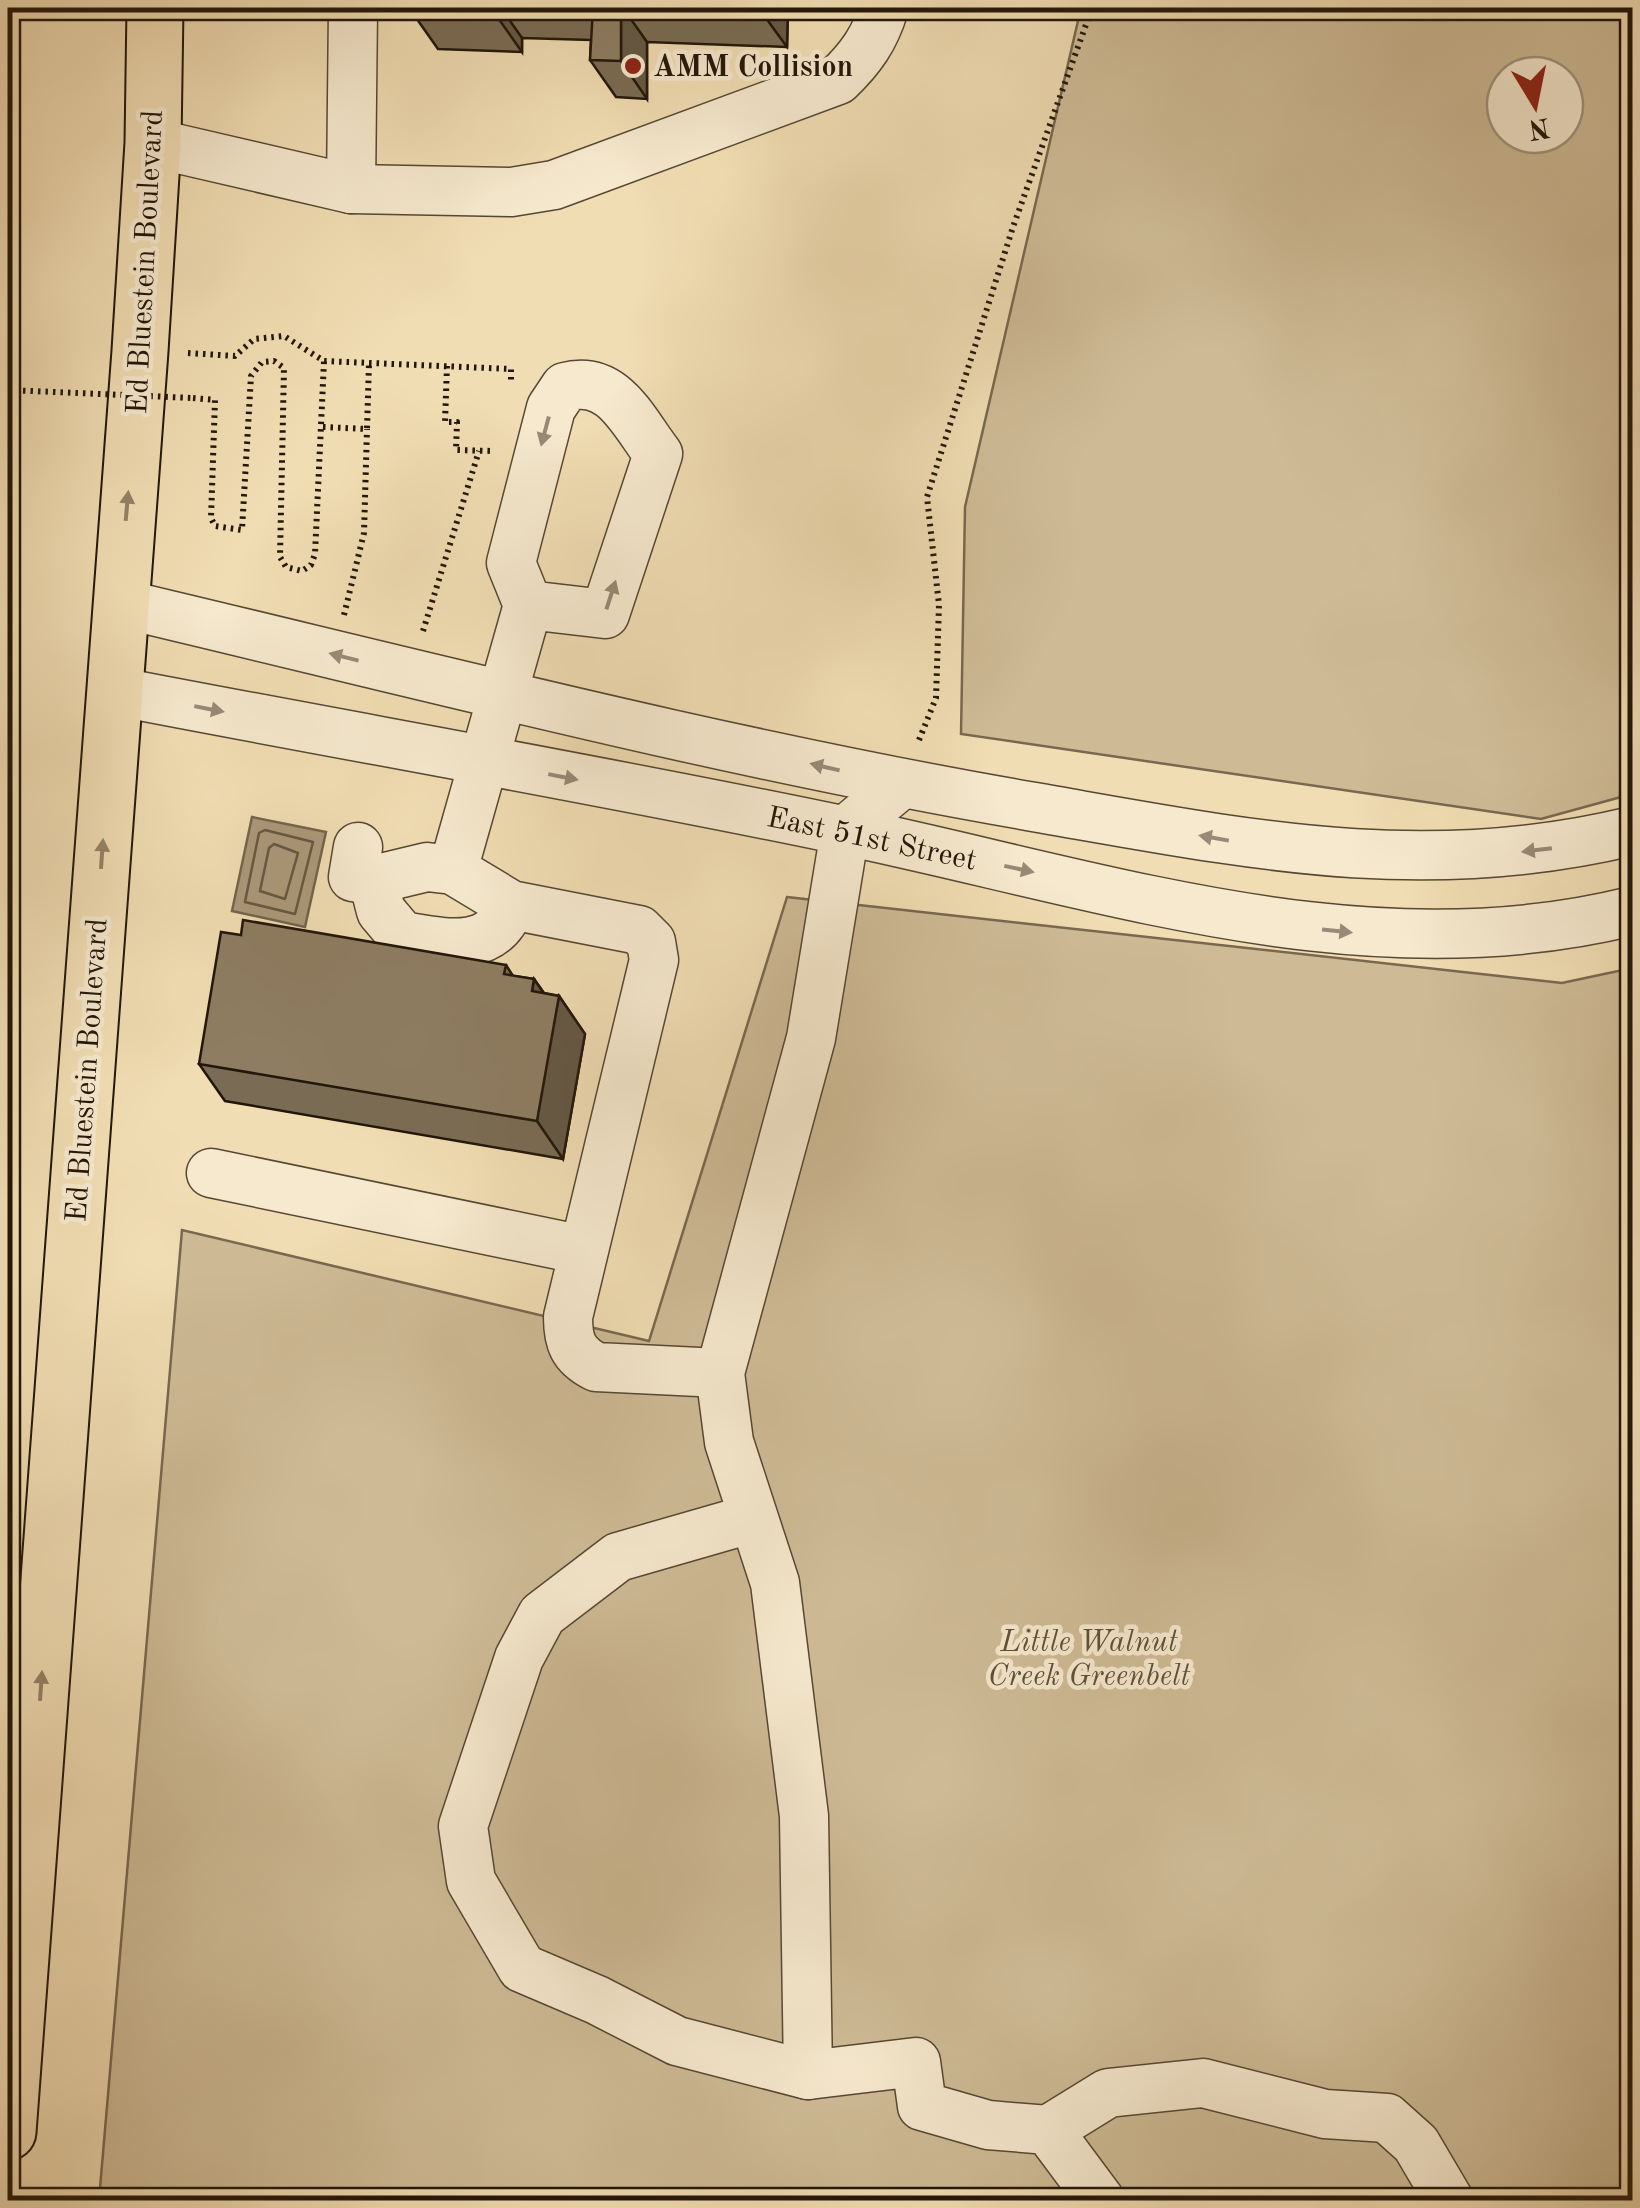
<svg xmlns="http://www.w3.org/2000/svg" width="1640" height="2208" font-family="'Old Standard TT',serif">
	<rect width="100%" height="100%" fill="#f1ddb3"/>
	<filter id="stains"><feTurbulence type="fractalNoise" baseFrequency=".002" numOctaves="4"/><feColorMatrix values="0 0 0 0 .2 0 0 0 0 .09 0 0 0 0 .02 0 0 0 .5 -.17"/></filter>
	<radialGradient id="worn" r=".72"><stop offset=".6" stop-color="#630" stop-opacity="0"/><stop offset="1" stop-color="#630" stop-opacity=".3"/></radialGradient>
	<g fill="#cebb96" stroke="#786850" stroke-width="2.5" fill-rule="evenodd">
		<path d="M1081,8H1612L1632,15V794L1541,819L961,734L965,507ZM1505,75H1565V135H1505Z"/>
		<polygon points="787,897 1562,983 1632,968 1632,2200 99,2200 182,1230 649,1341"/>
	</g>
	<polygon fill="#ab997a" stroke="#74654d" stroke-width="2.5" points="252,817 326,832 305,927 232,911"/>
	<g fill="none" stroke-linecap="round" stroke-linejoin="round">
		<g stroke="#665842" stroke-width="2.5">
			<polygon points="265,830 313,842 295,914 245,902 259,833"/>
			<polygon points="274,844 298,853 285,899 260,891 269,848"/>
		</g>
		<defs>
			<g id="minor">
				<path d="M153,143L351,189L511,192L554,185L838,80C861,58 875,38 884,8"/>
				<polyline points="351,189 353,8"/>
				<path d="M119,603C423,675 726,754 1034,807C1242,843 1422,882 1632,831"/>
				<path d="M114,691C357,738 603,780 846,831C1104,885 1367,977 1632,911"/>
				<polyline points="901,784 845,831 811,1038 720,1373 729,1442 775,1583 804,1816 808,2075 916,2062 922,2106 988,2125 1048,2130 1100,2200"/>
				<path d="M358,847L353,877L373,880L427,867L453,870L511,905L639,930L651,942L654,960L568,1317C568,1342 573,1355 596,1367L720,1373"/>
				<path d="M453,870L528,605L511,563L551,408L565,387C613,374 632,420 658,454L605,614L528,605"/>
				<path d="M373,880L381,911L402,936C445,943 493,955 511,905"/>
				<polyline points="211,1173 583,1250"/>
				<polyline points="750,1519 618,1557 542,1615 519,1658 463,1826 471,1881 522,1968 597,2000 677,2041 808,2075"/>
				<polyline points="1048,2130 1108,2093 1203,2083 1325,2114 1387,2118 1416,2144 1449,2200"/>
			</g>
			<polyline id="major" points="8,2132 140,351 153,143 155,8"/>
		</defs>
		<use href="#minor" stroke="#564834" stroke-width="51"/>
		<use href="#major" stroke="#22160a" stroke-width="59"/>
		<g stroke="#22160a" stroke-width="6" stroke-dasharray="2.5 5" stroke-linecap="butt">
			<polyline points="188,353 235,356 254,339 284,336 324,361 511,369 511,384"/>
			<polyline points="447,366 445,422 457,422 456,450 494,451"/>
			<polyline points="193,398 215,400 211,518 215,526 242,530 251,376 262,362 274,361 284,368 280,557 286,567 302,571 311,565 315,554 324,361"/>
			<polyline points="323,427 367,429 369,363"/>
			<polyline points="344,615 364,533 367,429"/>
			<polyline points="423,631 479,451"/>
			<polyline points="919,740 936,698 939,605 927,497 1013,227 1092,8"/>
		</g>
		<use href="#minor" stroke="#f6e9ce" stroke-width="48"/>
		<use href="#major" stroke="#f1ddb3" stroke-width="55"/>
		<polyline stroke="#22160a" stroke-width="6" stroke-dasharray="2.5 5" stroke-linecap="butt" points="8,390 193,398"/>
	</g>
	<g fill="#7a6c54" stroke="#22160a" stroke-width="2.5">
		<polygon points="412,8 788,8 787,47 647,42 647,99 616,97 590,60 591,40 522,38 522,52 438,49 412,12"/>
		<polygon points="506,965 513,976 534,979 544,993 559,996 585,1034 563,1159 225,1101 199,1064"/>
	</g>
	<g fill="#635845" stroke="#22160a" stroke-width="2.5">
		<polygon points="496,8 501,8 522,38 522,52 496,15"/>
		<polygon points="621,8 623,8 647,42 647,99 621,61"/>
		<polygon points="761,8 788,8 787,47 760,10"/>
		<polygon points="534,979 556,1011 559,996 585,1034 563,1159 537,1121 532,991"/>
	</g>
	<g fill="#8e7d62" stroke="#22160a" stroke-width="2.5">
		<polygon points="412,8 496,8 496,15 412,12"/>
		<polygon points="593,8 621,8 621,61 590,60"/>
		<polygon points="698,8 761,8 760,10"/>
		<polygon points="243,920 506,965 504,974 534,979 532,991 559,996 537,1121 199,1064 221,932 241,935"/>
	</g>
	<defs><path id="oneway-solid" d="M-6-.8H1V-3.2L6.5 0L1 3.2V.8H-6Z" transform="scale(2.5)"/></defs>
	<g fill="#978a76">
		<use href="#oneway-solid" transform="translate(545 431) rotate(105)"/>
		<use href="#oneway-solid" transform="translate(611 595) rotate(-72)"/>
		<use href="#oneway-solid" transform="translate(344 657) rotate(-166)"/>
		<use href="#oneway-solid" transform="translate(209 709) rotate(11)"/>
		<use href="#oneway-solid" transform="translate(825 767) rotate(-167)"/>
		<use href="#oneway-solid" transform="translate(563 777) rotate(11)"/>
		<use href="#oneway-solid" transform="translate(1214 838) rotate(-170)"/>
		<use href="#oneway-solid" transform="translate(1537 850) rotate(173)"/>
		<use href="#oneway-solid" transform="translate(1019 869) rotate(12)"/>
		<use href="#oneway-solid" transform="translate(1337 931) rotate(6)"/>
	</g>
	<g fill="#948367">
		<use href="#oneway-solid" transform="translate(127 506) rotate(-85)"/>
		<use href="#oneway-solid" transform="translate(102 854) rotate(-86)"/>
		<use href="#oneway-solid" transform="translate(41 1686) rotate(-86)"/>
	</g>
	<circle fill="#8f2418" stroke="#f6e9ce" stroke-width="4" cx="633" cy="66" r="10"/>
	<g text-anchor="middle" stroke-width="9" stroke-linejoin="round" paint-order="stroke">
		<g font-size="30" font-weight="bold" fill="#22160a" stroke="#f6e9ce" text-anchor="start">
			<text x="653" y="76">AMM Collision</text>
		</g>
		<g font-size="30" fill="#22160a" stroke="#f6e9ce">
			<text transform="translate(144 262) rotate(-87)" y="10">Ed Bluestein Boulevard</text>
			<text transform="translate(872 838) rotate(12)" y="10">East 51st Street</text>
			<text transform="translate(86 1070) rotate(-86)" y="10">Ed Bluestein Boulevard</text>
		</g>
		<g font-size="30" font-style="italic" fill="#5e503b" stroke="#f6e9ce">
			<text x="1089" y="1651">Little Walnut<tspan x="1089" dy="34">Creek Greenbelt</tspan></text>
		</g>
	</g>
	<rect width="1640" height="2208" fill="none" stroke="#f1ddb3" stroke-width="40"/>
	<rect x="10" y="10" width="1620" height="2188" fill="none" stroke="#22160a" stroke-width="5"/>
	<rect x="20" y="20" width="1600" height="2168" fill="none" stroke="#22160a" stroke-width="2.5"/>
	<g transform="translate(1535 105) rotate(170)"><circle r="48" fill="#f6e9ce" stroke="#a19580" stroke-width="2.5"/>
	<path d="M0-8L18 38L0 25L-18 38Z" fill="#8f2418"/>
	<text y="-15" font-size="28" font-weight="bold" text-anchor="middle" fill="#22160a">N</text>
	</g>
	<rect width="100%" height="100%" filter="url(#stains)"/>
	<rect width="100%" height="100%" fill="url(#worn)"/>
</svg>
